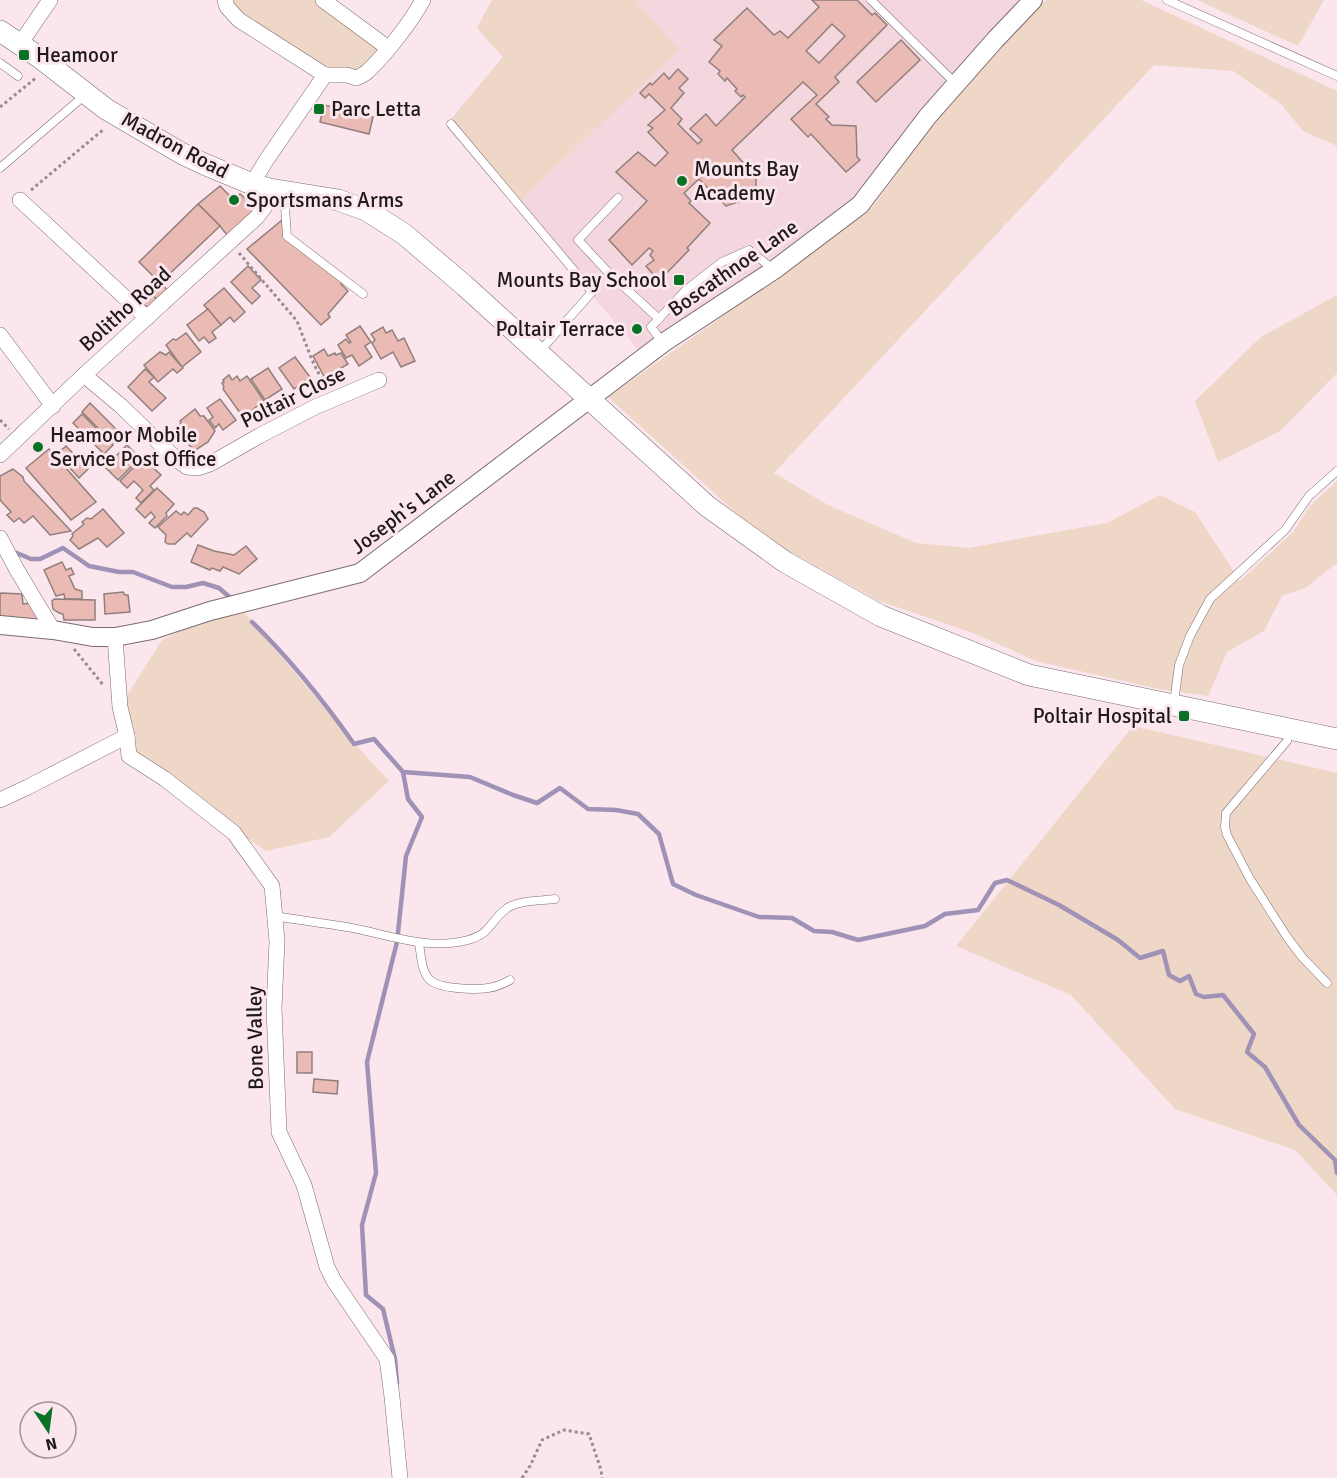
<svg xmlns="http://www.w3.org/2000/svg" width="1337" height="1478" font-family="Signika,sans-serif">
	<rect width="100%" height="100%" fill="#fae6ec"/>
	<polygon fill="#f3d6de" points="492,0 1022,0 892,157 818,235 640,352 447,124 503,57 477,28"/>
	<g fill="#eed7c7">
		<polygon points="225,0 323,0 388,48 367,73 325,75"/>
		<polygon points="492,0 635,0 679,50 515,205 447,124 503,57 477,28"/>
		<polygon points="1046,0 1141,0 1337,91 1337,146 1303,131 1281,104 1233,71 1154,65 774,473 828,505 916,543 968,548 1107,523 1160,495 1195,512 1240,581 1293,532 1310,506 1337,481 1337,563 1305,588 1282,596 1264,631 1227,652 1208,696 1159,689 1036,661 976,634 879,601 763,537 608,397 790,269 874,205 945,108"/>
		<polygon points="1197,0 1324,0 1298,46"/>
		<polygon points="1337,295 1337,373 1280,431 1218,462 1195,401 1261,337"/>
		<polygon points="237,604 354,743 389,781 329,837 266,851 129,756 120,707 162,640"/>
		<polygon points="1133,726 1337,773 1337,1195 1295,1150 1175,1109 1071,995 956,946"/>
	</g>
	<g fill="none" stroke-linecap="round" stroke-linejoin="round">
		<g stroke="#9f92b6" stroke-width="4.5">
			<polyline points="12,551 31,559 40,559 63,548 89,566 119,572 133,572 172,587 186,587 203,583 219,588 233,600"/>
			<path d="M252,622C291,660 323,700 354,744L374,739L403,772L470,777L513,795L537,803L560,788L588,809L616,810L638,814L659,834L673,884L696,895L759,917L792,918L814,931L832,932L858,940L925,926L945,914L978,910L995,883L1007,880L1059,905L1118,940L1140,958L1163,951L1169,975L1180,981L1189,976L1196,994L1204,997L1223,995L1254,1034L1247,1052L1265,1067L1299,1125L1335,1160L1337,1173"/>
			<polyline points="397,1383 395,1359 383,1309 366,1295 362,1225 376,1173 367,1062 397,942 406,856 422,817 408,799 403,772"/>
		</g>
	</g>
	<g fill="#eabbb4" stroke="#917f7c" stroke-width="1.5" fill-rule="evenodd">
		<path d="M812,0H857L872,15L875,13L887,25L835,77L839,82L816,104L829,117L826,119L832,125L856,126L857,157L860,160L846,172L811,134L808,137L791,119L817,95L803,82L732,150L756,177V190L744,200L726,206L699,179L684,193L691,201L689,203L710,223L687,248L689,250L659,281L646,266L654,260L650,255L653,251L649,248L632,265L609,240L647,201L616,172L638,152L655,166L668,153L648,132L653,128L648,125L665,110L649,94L645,98L640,93L650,83L652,85L664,73L669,79L678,69L688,79L679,88L684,93L671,108L682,119L678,124L698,144L702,140L690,129L706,114L716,126L745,97L743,95L741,97L735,91L737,89L727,78L725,81L718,74L720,71L709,62L722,46L714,40L747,8L774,35L780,31L788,38L819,7ZM832,24L845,36L819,63L806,51Z"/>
		<polygon points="901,40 920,60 876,102 857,82"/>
		<polygon points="324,105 373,117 369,134 320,122"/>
		<polygon points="220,186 234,200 240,194 254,206 254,212 227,235 220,226 198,204"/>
		<polygon points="198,204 220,226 160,283 139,262"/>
		<polygon points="282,220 286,239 342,281 341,284 348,291 328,314 330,317 321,325 247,249"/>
		<polygon points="248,266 261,280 252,288 260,296 252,304 231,282"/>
		<polygon points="152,284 157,289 162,284 169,292 159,302 149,291"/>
		<polygon points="224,288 245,312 234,322 230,317 221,325 204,305"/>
		<polygon points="149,291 159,302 150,308 147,307 139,301"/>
		<polygon points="208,309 221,325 212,332 216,338 209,343 204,337 199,341 187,325"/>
		<polygon points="360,326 371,342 365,346 372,357 359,366 352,355 346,358 338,345 346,339 349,343 351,342 346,335"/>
		<polygon points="383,327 386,333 392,330 398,341 404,338 415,361 401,367 393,352 381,359 372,343 375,340 371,334"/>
		<polygon points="186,333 201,352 182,367 166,345 173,339 176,340"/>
		<polygon points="324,349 328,356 335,353 336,355 341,353 348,364 336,371 338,374 326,380 313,356"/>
		<polygon points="160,352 166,355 169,352 183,368 177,373 173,369 158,382 144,365"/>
		<polygon points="295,357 310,377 294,389 279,368"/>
		<polygon points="268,368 282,389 265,400 251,379"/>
		<polygon points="145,369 154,377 149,382 166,398 152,411 128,387"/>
		<polygon points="229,375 232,380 237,376 240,381 247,376 264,401 243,417 223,389 224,387 222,383 224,382 223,380"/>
		<polygon points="220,399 236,420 223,430 219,424 215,428 209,420 213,417 207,408"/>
		<polygon points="90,403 121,434 113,443 82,412"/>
		<polygon points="195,409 200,416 204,416 215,431 208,442 194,451 176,428 181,423 180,421"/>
		<polygon points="82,414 113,445 104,454 73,423"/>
		<polygon points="127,445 140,458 118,480 105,467"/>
		<polygon points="66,446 88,469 79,478 57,454"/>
		<polygon points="49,449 96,502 71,520 26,468"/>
		<polygon points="143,458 161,475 150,486 154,490 141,503 136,498 143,490 134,481 127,488 120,481"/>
		<polygon points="13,469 23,477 24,481 71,531 50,535 33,516 24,523 19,518 14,522 7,515 11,512 0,500 0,476"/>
		<polygon points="157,488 174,504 166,513 167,516 155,528 149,523 155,517 151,512 145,518 136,509"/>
		<polygon points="194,508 197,508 204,512 208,519 191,537 187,533 175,544 168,544 165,542 166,535 158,527 176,511 181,515 184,512 188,515"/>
		<polygon points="103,509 124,533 107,547 98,538 79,549 70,540 73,536 72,534 84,524 82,522 87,518 91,519"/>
		<polygon points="198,545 214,551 234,555 246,546 257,559 239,574 223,567 220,571 212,568 210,570 191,562"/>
		<polygon points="62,562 66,570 71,568 74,574 69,576 75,589 82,591 82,599 65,599 64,594 56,596 44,570"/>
		<polygon points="123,592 125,595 128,595 130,612 105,614 104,594"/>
		<polygon points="1,593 22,594 23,604 32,603 40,611 38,621 0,618 0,595"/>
		<polygon points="54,599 95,600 95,620 64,620 63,614 59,613 53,609 52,601"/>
		<rect x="297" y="1052" width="15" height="21"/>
		<polygon points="314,1079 338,1081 337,1094 313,1092"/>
	</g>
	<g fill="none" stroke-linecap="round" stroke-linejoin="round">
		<defs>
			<g id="service">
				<polyline points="871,0 956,84"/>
				<polyline points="1167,0 1337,76"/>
				<polyline points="0,63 18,76"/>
				<polyline points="451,124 592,292 540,351"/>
				<polyline points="0,168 85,95"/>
				<polyline points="286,192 285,207 287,236 363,294"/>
				<polyline points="618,198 578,240 607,271 659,319"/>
				<polyline points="663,343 651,327 686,290 722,262 749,250 774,270"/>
				<polyline points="1174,703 1179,665 1190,636 1210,599 1285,530 1309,496 1337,471"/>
				<polyline points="1289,731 1287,741 1226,813 1225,827 1227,835 1250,879 1287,937 1302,957 1327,983"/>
				<path d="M274,916C298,920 323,923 347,927C387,934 427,951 468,940C491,934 490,921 506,909C518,900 540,901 555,899"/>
				<path d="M419,943C421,954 421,970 429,979C437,989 475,990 488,988C496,987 503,984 510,980"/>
			</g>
			<g id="minor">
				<polyline points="225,0 227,7 239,20 325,75"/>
				<polyline points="323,0 388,48"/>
				<polyline points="20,44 50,0"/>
				<path d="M252,184L267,159L325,75H347L356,78C361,76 365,74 368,71C386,54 411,22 423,0"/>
				<polyline points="20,200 147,318"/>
				<polyline points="0,335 53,406"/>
				<polyline points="84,375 121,406 176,459 187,467 198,468 210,464 259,436 315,407 379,380"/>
				<polyline points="0,455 84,375 257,217 266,205 270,189"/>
				<polyline points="0,538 17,570 53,630"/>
				<polyline points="115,637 120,707 127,736 129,756 165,779 234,833 272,886 277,941 274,1008 279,1132 304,1185 327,1267 334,1281 387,1359 392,1397 400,1478"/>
				<polyline points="0,800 28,787 127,736"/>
			</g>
			<polyline id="tertiary" points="0,625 53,630 93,637 115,637 152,630 210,611 360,573 663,343 774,270 860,205 928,116 995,40 1033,0"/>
			<polyline id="secondary" points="0,31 39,57 106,109 181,153 204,164 252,184 270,189 338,200 366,210 404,234 465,286 707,506 785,562 881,616 1029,675 1337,739"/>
		</defs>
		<use href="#service" stroke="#7c6b6f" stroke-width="9"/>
		<use href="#minor" stroke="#7c6b6f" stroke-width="16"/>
		<use href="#tertiary" stroke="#7c6b6f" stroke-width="20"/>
		<use href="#secondary" stroke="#7c6b6f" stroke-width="22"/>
		<g stroke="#998b8f" stroke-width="3" stroke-dasharray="3 3" stroke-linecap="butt">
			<polyline points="0,107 37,77"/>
			<polyline points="31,190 104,129"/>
			<polyline points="239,253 297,321 312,360 326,388"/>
			<polyline points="0,420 9,429"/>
			<polyline points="74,649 104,686"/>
			<polyline points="522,1478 530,1466 542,1440 564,1430 589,1434 601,1470 602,1478"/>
		</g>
		<use href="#service" stroke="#fff" stroke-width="8"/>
		<use href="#minor" stroke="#fff" stroke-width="15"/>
		<use href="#tertiary" stroke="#fff" stroke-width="18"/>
		<use href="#secondary" stroke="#fff" stroke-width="21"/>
	</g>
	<g fill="#087325" stroke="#fae6ec" stroke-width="2">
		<rect x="18" y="49" width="12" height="12" rx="3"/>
		<rect x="313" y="103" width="12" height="12" rx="3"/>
		<circle cx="682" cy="181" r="6"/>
		<circle cx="234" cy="200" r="6"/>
		<rect x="673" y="274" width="12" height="12" rx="3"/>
		<circle cx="637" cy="329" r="6"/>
		<circle cx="38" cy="447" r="6"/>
		<rect x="1178" y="710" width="12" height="12" rx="3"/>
	</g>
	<g text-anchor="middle" stroke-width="6" stroke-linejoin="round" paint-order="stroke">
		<g font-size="21" fill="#1f191a" stroke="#fae6ec" text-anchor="start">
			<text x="36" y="62">Heamoor</text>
			<text x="331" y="116">Parc Letta</text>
			<text x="694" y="176">Mounts Bay<tspan x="694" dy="24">Academy</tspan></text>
			<text x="246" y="207">Sportsmans Arms</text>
			<text x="667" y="287" text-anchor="end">Mounts Bay School</text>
			<text x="625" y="336" text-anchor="end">Poltair Terrace</text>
			<text x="50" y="442">Heamoor Mobile<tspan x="50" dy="24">Service Post Office</tspan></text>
			<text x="1172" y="723" text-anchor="end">Poltair Hospital</text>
		</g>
		<g font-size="21" fill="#1f191a" stroke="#fae6ec">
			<text transform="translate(175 145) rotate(28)" y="7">Madron Road</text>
			<text transform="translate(733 268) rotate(-35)" y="7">Boscathnoe Lane</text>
			<text transform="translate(125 309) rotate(-42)" y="7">Bolitho Road</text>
			<text transform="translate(293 397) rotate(-26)" y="7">Poltair Close</text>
			<text transform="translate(403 512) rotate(-37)" y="7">Joseph's Lane</text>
			<text transform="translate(255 1038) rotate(-91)" y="7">Bone Valley</text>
		</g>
	</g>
	<g transform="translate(48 1430) rotate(167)"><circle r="28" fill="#fae6ec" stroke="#a29498" stroke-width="1.5"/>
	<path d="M0-4.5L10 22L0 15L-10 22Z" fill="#087325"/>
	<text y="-9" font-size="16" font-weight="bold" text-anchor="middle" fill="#1f191a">N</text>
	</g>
</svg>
